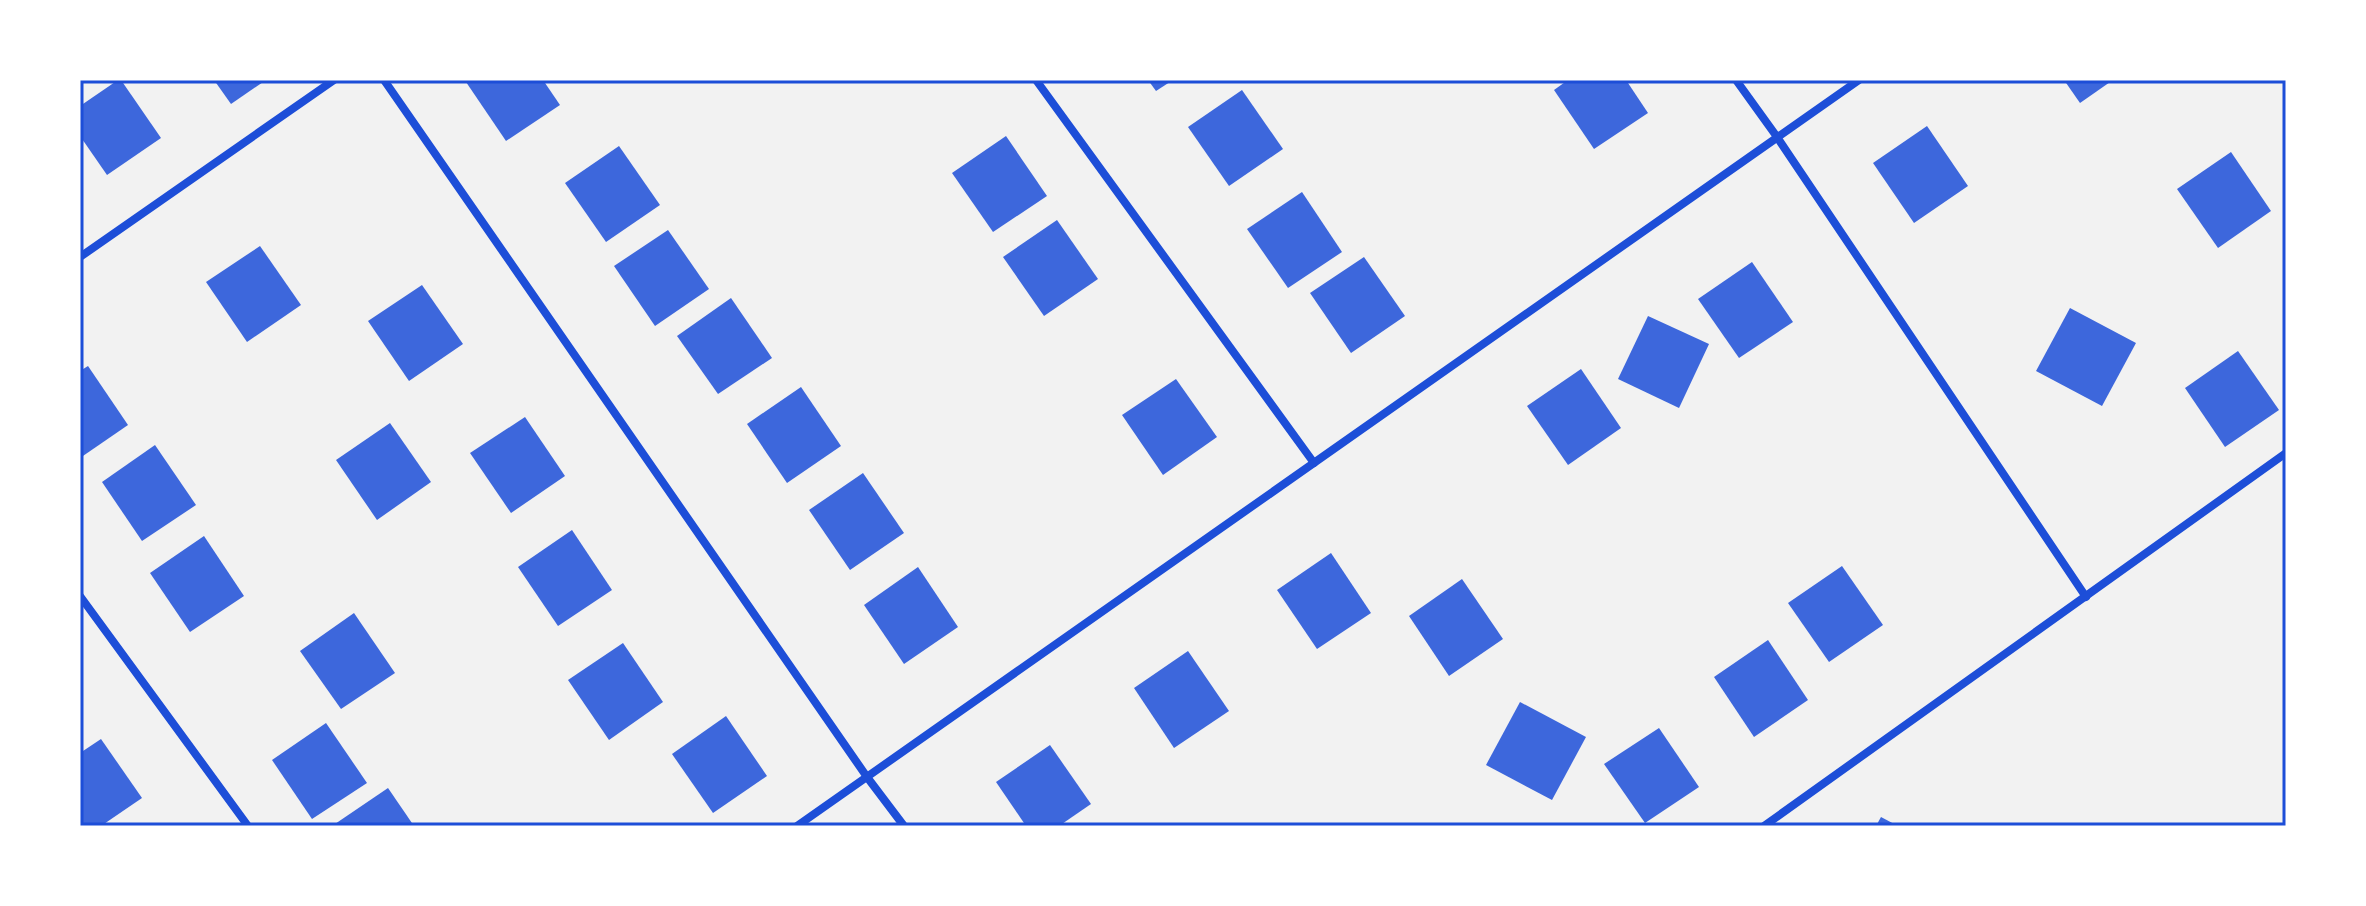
<svg xmlns="http://www.w3.org/2000/svg" width="2366" height="906" font-family="Overpass,sans-serif">
	<rect width="100%" height="100%" fill="#f2f2f2"/>
	<g fill="#3d67dc">
		<polygon points="118,80 121,80 161,138 107,175 80,136 80,106"/>
		<polygon points="214,80 266,80 231,104"/>
		<polygon points="469,80 543,80 560,105 506,141 466,82"/>
		<polygon points="1148,80 1173,80 1156,91"/>
		<polygon points="1568,80 1626,80 1648,113 1594,149 1554,90"/>
		<polygon points="2064,80 2113,80 2080,103"/>
		<polygon points="1242,90 1283,149 1229,186 1188,127"/>
		<polygon points="1927,126 1968,186 1914,223 1873,163"/>
		<polygon points="1006,136 1047,196 993,232 952,173"/>
		<polygon points="619,146 660,205 606,242 565,183"/>
		<polygon points="2231,152 2271,211 2218,248 2177,189"/>
		<polygon points="1302,192 1342,252 1288,288 1247,229"/>
		<polygon points="1057,220 1098,279 1044,316 1003,257"/>
		<polygon points="668,230 709,289 655,326 614,266"/>
		<polygon points="260,246 301,305 247,342 206,282"/>
		<polygon points="1364,257 1405,316 1351,353 1310,293"/>
		<polygon points="1752,262 1793,322 1739,358 1698,299"/>
		<polygon points="422,285 463,344 409,381 368,321"/>
		<polygon points="731,298 772,358 718,394 677,336"/>
		<polygon points="2070,308 2136,343 2102,406 2036,371"/>
		<polygon points="1648,316 1709,344 1679,408 1618,379"/>
		<polygon points="2238,351 2279,410 2225,447 2185,388"/>
		<polygon points="88,366 128,425 80,458 80,371"/>
		<polygon points="1581,369 1621,428 1568,465 1527,406"/>
		<polygon points="1176,379 1217,437 1163,475 1122,415"/>
		<polygon points="801,387 841,446 787,483 747,424"/>
		<polygon points="525,417 565,476 511,513 470,453"/>
		<polygon points="390,423 431,482 377,520 336,460"/>
		<polygon points="155,445 196,505 142,541 102,482"/>
		<polygon points="863,473 904,533 850,570 809,510"/>
		<polygon points="572,530 612,590 558,626 518,567"/>
		<polygon points="204,536 244,596 190,632 150,573"/>
		<polygon points="1331,553 1371,613 1317,649 1277,590"/>
		<polygon points="1842,566 1883,625 1829,662 1788,603"/>
		<polygon points="918,567 958,627 904,664 864,605"/>
		<polygon points="1462,579 1503,639 1449,676 1409,616"/>
		<polygon points="354,613 395,673 341,709 300,651"/>
		<polygon points="1768,640 1808,700 1754,737 1714,677"/>
		<polygon points="623,643 663,702 609,740 568,680"/>
		<polygon points="1188,651 1229,711 1174,748 1134,688"/>
		<polygon points="1520,702 1586,737 1552,800 1486,765"/>
		<polygon points="726,716 767,776 713,813 672,754"/>
		<polygon points="326,723 367,783 312,819 272,760"/>
		<polygon points="1659,728 1699,787 1645,823 1604,764"/>
		<polygon points="101,739 142,798 101,826 81,826 80,753"/>
		<polygon points="1050,745 1091,804 1059,826 1026,826 996,782"/>
		<polygon points="388,788 414,826 332,826"/>
		<polygon points="1881,817 1898,826 1876,826"/>
	</g>
	<g fill="none" stroke-linecap="round" stroke-linejoin="round">
		<g stroke="#1d4ed8" stroke-width="8">
			<polyline points="384,80 867,777 904,826"/>
			<polyline points="1036,80 1314,463"/>
			<polyline points="1736,80 1777,137 2086,597"/>
			<polyline points="80,257 334,80"/>
			<polyline points="80,596 248,826"/>
			<polyline points="797,826 1859,80"/>
			<polyline points="1764,826 2286,453"/>
		</g>
	</g>
	<rect width="2366" height="906" fill="none" stroke="#ffffff" stroke-width="164"/>
	<rect x="82" y="82" width="2202" height="742" fill="none" stroke="#1d4ed8" stroke-width="3"/>
</svg>
